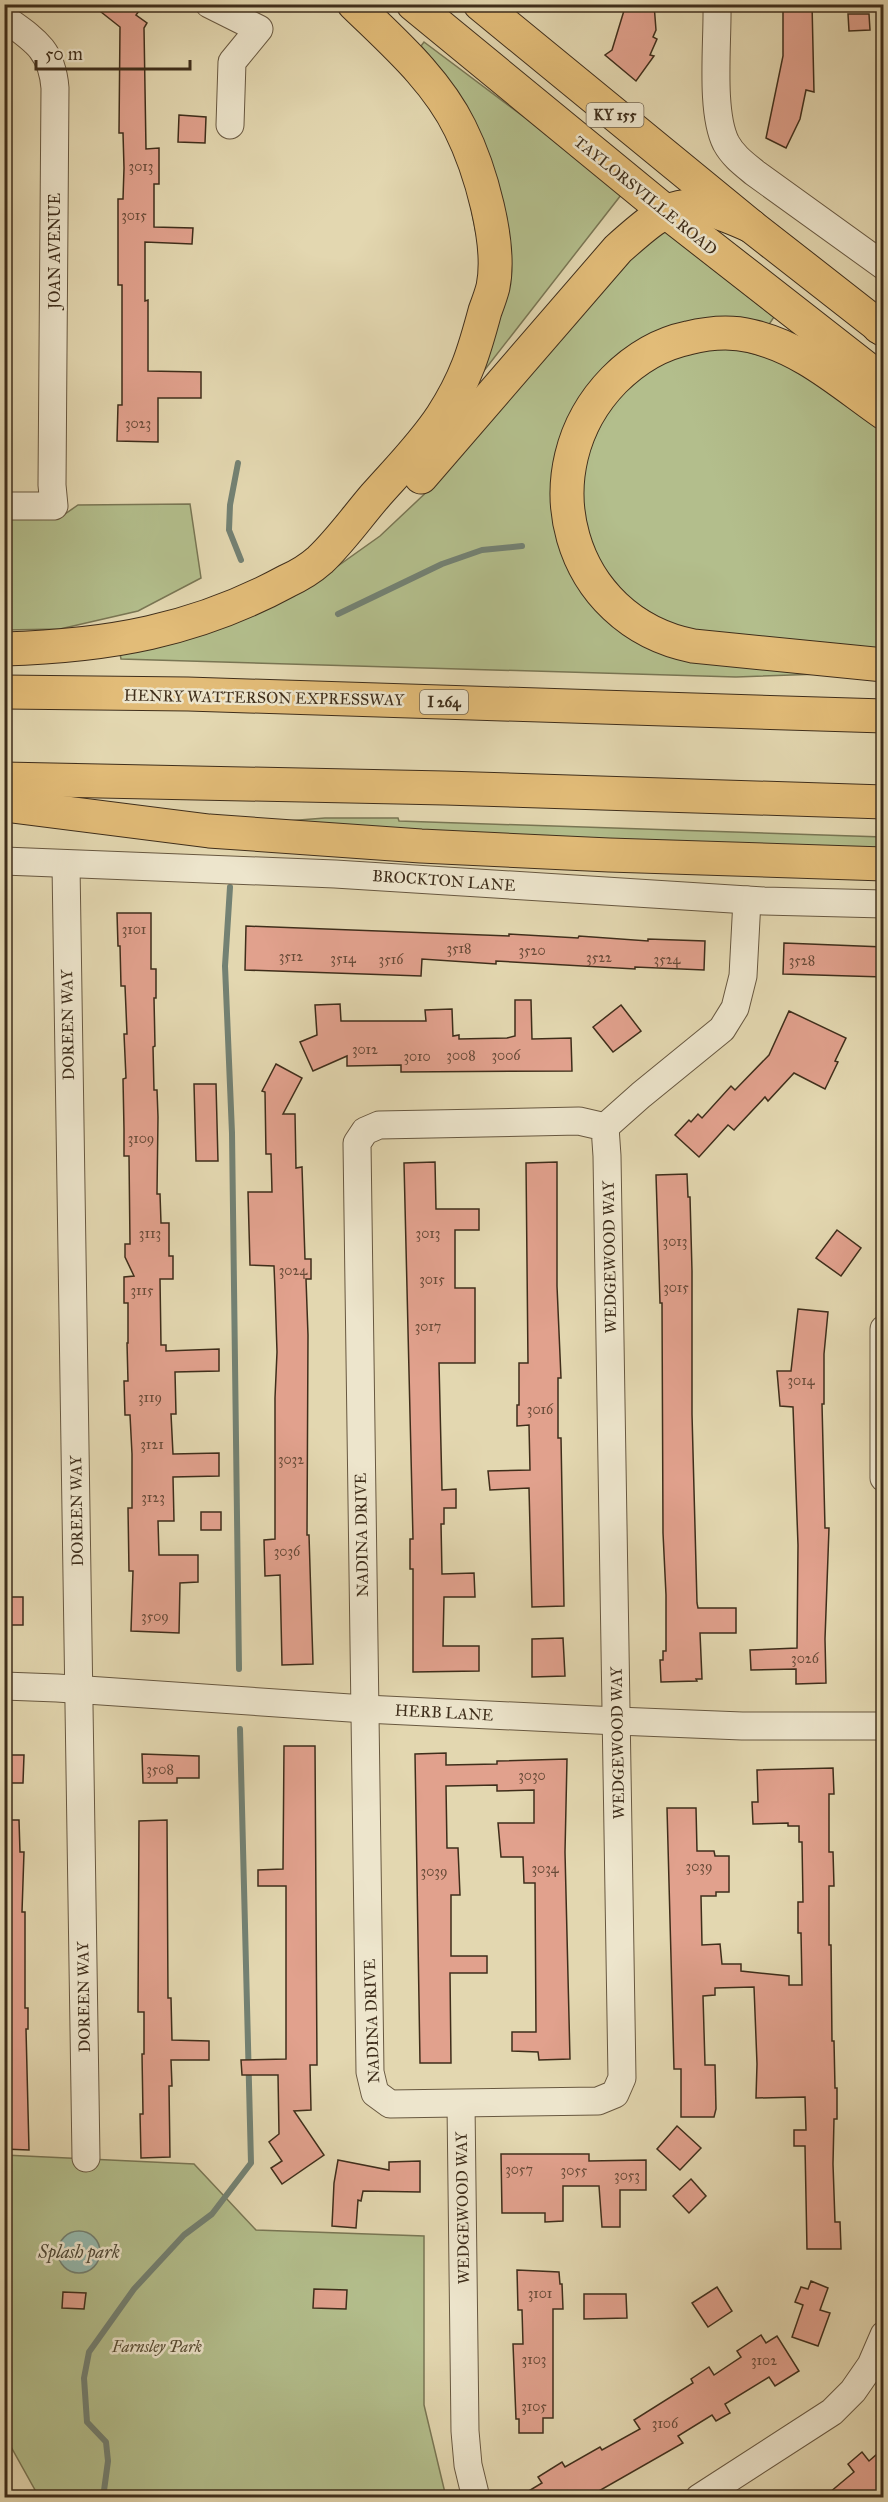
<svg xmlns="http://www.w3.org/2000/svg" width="888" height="2502" font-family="'IM FELL Great Primer',serif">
	<rect width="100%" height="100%" fill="#e3d7b0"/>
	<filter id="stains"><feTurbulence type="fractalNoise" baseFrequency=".00333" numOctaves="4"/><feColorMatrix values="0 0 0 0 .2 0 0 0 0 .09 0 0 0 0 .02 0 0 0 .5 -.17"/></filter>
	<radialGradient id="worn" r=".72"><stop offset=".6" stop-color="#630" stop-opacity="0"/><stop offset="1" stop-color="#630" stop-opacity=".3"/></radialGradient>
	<g fill="#b3be8c" stroke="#797654" stroke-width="1.5">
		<polygon points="424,42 524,117 621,195 483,372 494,325 445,75 421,46"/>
		<polygon points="659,226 774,317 768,326 718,321 569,421 594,599 821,674 736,677 121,659 120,654 318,580 380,536 433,486"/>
		<polygon points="725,346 792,364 883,427 883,651 685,629 666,622 630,600 594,556 580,507 581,468 612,400 661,361"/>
		<polygon points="190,504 201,578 138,611 60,629 5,630 4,516 62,516 78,505"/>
		<polygon points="325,818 398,818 399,821 883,837 884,853 445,836 286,821"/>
		<polygon points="4,2155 194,2164 256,2230 424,2236 424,2405 446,2497 39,2497 5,2436"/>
	</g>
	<circle fill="#95b9ae" stroke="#738173" stroke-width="1.5" cx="79" cy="2252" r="21"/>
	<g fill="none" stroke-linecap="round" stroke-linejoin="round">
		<g stroke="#738173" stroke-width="6">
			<polyline points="238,463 230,505 229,530 241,560"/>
			<polyline points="338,614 442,564 482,550 522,546"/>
			<polyline points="230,887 225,966 232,1133 239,1669"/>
			<polyline points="103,2498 108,2461 106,2442 87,2422 84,2378 89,2352 134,2289 184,2235 212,2214 251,2163 240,1729"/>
		</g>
	</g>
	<g fill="#e1a18d" stroke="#3f2e1b" stroke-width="1.5">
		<polygon points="91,4 144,4 136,15 147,23 144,28 146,149 159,148 159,184 154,184 154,227 193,228 192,244 145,242 145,301 148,300 148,371 201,372 201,398 158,398 158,442 117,441 118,405 122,405 122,285 118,285 118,199 123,199 124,168 123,133 119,133 120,27"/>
		<polygon points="626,4 654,4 656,30 653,37 657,39 650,55 654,56 636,81 605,55 612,50"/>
		<polygon points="783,4 812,4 814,92 806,90 800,119 786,148 766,138 783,56"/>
		<polygon points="848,14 869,14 870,30 849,31"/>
		<polygon points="179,115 206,117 205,143 178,142"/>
		<polygon points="117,913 151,913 151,969 156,969 156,998 154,998 155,1046 153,1047 154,1090 157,1090 158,1117 157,1194 160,1194 161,1223 169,1223 169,1256 173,1256 173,1279 160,1279 161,1345 166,1345 166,1351 219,1349 219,1371 175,1372 176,1414 171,1414 173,1454 219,1453 219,1476 173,1477 174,1521 158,1521 159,1555 198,1555 198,1582 180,1583 179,1633 131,1631 133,1571 129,1571 128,1508 132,1508 132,1454 130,1415 125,1415 124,1381 128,1381 127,1343 128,1343 128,1303 124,1303 124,1277 134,1276 125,1257 125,1244 130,1244 129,1156 124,1156 124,1129 123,1079 126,1078 124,1034 127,1034 125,986 121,986 120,946 118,946"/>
		<polygon points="246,926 509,936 509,934 578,938 579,936 648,941 648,939 705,941 704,970 635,967 635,969 496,961 496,964 422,959 421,976 245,970"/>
		<polygon points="784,943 884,947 884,977 783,974"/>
		<polygon points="515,1000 531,1000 532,1039 571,1038 572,1071 401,1072 401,1065 347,1066 347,1056 313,1071 300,1042 317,1035 315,1005 340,1004 341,1021 426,1021 425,1010 452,1009 453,1036 459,1035 459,1039 507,1038 515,1036"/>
		<polygon points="621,1005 641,1031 613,1052 593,1027"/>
		<polygon points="789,1011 846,1038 835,1061 838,1062 825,1089 794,1073 768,1101 765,1097 734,1130 728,1125 699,1157 675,1135 689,1120 691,1122 698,1114 702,1118 731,1086 735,1090 769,1055"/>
		<polygon points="276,1064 302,1078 283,1114 295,1114 296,1168 302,1167 305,1259 311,1259 311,1279 306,1279 308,1335 307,1535 309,1535 313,1664 282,1665 280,1575 265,1576 264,1540 275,1539 275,1398 277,1352 275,1290 274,1266 250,1265 248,1192 272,1192 271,1154 266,1154 265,1092 262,1091"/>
		<polygon points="194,1084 216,1084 218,1161 196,1161"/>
		<polygon points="435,1162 436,1209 479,1209 479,1230 455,1230 455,1288 475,1288 475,1363 439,1363 442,1490 456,1489 456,1508 444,1508 444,1524 441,1524 442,1574 474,1573 475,1597 444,1597 443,1646 479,1646 479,1671 413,1672 413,1569 410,1569 410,1539 413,1539 404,1163"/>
		<polygon points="557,1162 557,1286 561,1378 558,1378 558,1438 561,1438 564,1606 532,1607 529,1488 490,1490 488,1471 530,1470 529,1425 517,1426 517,1405 519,1405 519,1363 528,1363 526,1163"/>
		<polygon points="687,1174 688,1197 690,1197 692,1271 692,1414 697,1603 698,1608 736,1608 736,1633 700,1633 702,1679 696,1679 697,1681 661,1682 660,1660 663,1660 663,1651 666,1651 666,1595 663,1533 662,1303 660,1303 656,1175"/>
		<polygon points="837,1230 861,1248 841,1276 816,1258"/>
		<polygon points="798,1309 828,1312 824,1354 824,1404 822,1404 825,1528 829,1528 825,1639 826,1683 796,1684 796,1669 751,1670 750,1650 797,1648 798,1545 793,1407 780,1406 777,1371 791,1371"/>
		<rect x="201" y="1512" width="20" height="18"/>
		<rect x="4" y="1597" width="19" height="28"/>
		<polygon points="563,1638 565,1676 532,1677 532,1639"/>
		<polygon points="284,1746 315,1746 317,2065 310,2065 311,2110 294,2111 324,2155 282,2184 271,2168 282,2161 269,2142 279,2134 278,2075 242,2075 241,2060 286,2059 286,1886 258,1886 258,1870 283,1869"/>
		<polygon points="446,1753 446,1765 497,1764 497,1761 567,1759 565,1852 570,2059 539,2060 538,2052 512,2051 512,2032 536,2032 535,1883 524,1883 523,1857 501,1857 498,1823 534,1823 534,1790 497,1791 497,1785 446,1786 447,1848 458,1848 460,1895 451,1895 451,1956 487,1956 487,1973 450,1973 451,2063 420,2063 415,1754"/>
		<polygon points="142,1754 199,1756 199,1778 177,1778 177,1783 143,1783"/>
		<polygon points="4,1755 24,1755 23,1783 4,1783"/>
		<polygon points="833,1768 834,1794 829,1794 829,1852 833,1852 834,1886 829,1886 829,1945 831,1945 832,2041 834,2041 835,2088 837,2088 837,2119 834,2119 833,2164 835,2222 840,2222 841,2249 807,2249 805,2146 794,2146 794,2130 806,2130 805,2097 756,2098 757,2064 754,1987 715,1988 715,1995 703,1996 705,2065 715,2065 716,2109 714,2117 681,2117 681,2069 674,2069 667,1808 696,1808 697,1851 714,1851 715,1856 729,1856 729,1892 716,1892 716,1896 701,1896 702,1945 720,1944 722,1964 741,1964 741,1971 789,1976 789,1985 802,1985 801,1933 798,1933 798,1902 803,1902 802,1842 799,1842 799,1826 788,1826 788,1823 753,1824 752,1802 758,1802 757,1770"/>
		<polygon points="4,1820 19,1820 20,1852 24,1852 22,1912 25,1912 25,2008 28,2008 28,2029 26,2029 29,2150 4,2149"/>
		<polygon points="167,1820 168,1998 171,1998 172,2040 209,2041 209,2060 171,2060 172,2086 169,2086 170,2157 141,2158 140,2114 143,2114 142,2054 144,2054 144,2012 138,2012 139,1821"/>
		<polygon points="677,2126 701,2148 680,2170 657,2149"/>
		<polygon points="501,2154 589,2154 589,2161 646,2160 646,2190 620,2190 620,2227 602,2227 599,2186 563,2186 563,2221 545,2222 545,2213 502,2213"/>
		<polygon points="338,2160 389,2170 389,2162 420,2161 420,2192 363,2191 361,2201 358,2200 356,2228 332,2226 334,2183"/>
		<polygon points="691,2179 706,2196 689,2213 673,2196"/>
		<polygon points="517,2270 559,2272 560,2284 562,2284 563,2309 553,2309 553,2418 543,2418 543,2433 519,2433 519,2419 516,2419 513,2344 523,2344 522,2310 518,2310"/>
		<polygon points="811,2281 828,2288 820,2310 830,2313 818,2346 792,2337 803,2305 795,2302 801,2287 808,2289"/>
		<polygon points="717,2287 732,2311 708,2327 692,2303"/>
		<polygon points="314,2289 347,2290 346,2309 313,2308"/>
		<polygon points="63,2292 86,2293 84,2309 62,2308"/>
		<polygon points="584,2294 626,2294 627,2318 584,2319"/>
		<polygon points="761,2335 766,2343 777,2336 799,2371 775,2386 769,2377 725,2404 730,2413 716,2421 712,2415 678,2436 683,2443 597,2492 601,2498 517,2498 542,2483 538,2477 562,2462 565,2467 600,2447 602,2450 640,2429 634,2420 693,2383 691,2379 709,2367 714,2375 741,2357 737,2351"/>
		<polygon points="884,2448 884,2498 823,2498 854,2472 848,2464 862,2452 869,2461"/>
	</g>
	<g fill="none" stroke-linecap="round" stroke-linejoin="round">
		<defs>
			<g id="minor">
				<polyline points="209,4 259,29 232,62 230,125"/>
				<path d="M717,4C718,41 710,111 726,143C733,156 744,164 755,173L884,266"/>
				<path d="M4,18C33,39 52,49 55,88L52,485L54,506H4"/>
				<polyline points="4,861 335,874 764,901 884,904"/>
				<polyline points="66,865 86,2158"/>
				<polygon points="579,1121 605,1127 607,1156 622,2078 615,2094 598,2101 390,2104 375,2093 370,2072 357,1143 365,1131 379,1125"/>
				<polyline points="605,1127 641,1095 722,1029 735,1008 743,976 747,900"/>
				<polyline points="884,1329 884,1478"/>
				<polyline points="4,1686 57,1688 365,1709 617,1721 742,1726 884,1726"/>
				<polyline points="461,2104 465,2431 468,2465 476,2498"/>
				<polyline points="699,2498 832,2412 853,2391 871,2365 884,2335"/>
			</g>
			<g id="major">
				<polyline points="413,4 665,211 884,382"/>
				<polyline points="480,4 751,226 884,330"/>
			</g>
			<g id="highway">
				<polyline points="879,327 884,329"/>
				<path d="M884,413C841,383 803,348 751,336C731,331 708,333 688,338C659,344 635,359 614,380C526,470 567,621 693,646L884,665"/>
				<path d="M421,477L618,249C673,200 682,195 751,226"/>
				<path d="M4,649C107,646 195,631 287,581C298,576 311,568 320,560C340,541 357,517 375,496C398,470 423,445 442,416C466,379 474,352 485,311C488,303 491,295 493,287C502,243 480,168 460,128C436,79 393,42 354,4"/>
				<polyline points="4,692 188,694 884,716"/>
				<polyline points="4,779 445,788 884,802"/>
				<polyline points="4,805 209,831 421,846 609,855 884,864"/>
			</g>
		</defs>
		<use href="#minor" stroke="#685840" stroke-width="29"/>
		<use href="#major" stroke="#3f2e1b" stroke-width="35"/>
		<use href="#highway" stroke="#3f2e1b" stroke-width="35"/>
		<use href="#minor" stroke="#ede5cc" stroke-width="27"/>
		<use href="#major" stroke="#e2bc78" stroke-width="33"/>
		<use href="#highway" stroke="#e2bc78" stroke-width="33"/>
	</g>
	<g text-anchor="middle" stroke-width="5" stroke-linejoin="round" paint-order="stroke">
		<g font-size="14" fill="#684b38">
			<text x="141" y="171">3013</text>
			<text x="134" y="220">3015</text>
			<text x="138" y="428">3023</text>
			<text x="134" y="934">3101</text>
			<text x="459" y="953">3518</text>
			<text x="532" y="955">3520</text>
			<text x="291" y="961">3512</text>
			<text x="599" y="962">3522</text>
			<text x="343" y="963">3514</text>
			<text x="391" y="964">3516</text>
			<text x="667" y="964">3524</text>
			<text x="802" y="965">3528</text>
			<text x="365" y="1054">3012</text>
			<text x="461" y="1060">3008</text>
			<text x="506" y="1060">3006</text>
			<text x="417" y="1061">3010</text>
			<text x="141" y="1143">3109</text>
			<text x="150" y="1238">3113</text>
			<text x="428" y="1238">3013</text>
			<text x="675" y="1246">3013</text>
			<text x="293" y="1275">3024</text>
			<text x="432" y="1284">3015</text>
			<text x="676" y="1292">3015</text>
			<text x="142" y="1295">3115</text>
			<text x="428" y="1331">3017</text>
			<text x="801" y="1385">3014</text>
			<text x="150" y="1402">3119</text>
			<text x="540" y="1414">3016</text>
			<text x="152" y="1449">3121</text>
			<text x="291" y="1464">3032</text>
			<text x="153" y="1502">3123</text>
			<text x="287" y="1556">3036</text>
			<text x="155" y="1621">3509</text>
			<text x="805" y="1663">3026</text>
			<text x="160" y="1774">3508</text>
			<text x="532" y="1780">3030</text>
			<text x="699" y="1871">3039</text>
			<text x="545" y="1873">3034</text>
			<text x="434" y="1876">3039</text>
			<text x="519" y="2174">3057</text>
			<text x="574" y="2175">3055</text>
			<text x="627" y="2180">3053</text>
			<text x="540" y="2298">3101</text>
			<text x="534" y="2364">3103</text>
			<text x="764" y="2365">3102</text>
			<text x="534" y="2411">3105</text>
			<text x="665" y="2428">3106</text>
		</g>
		<g fill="#ede5cc" stroke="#736550" stroke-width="1.5">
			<rect x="586.5" y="103" width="57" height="24" rx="4.5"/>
			<rect x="420" y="690" width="48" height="24" rx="4.5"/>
		</g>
		<g font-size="15" font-weight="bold" fill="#3f2e1b">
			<text x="615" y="120">KY 155</text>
			<text x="444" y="707">I 264</text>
		</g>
		<g font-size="16" fill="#3f2e1b" stroke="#ede5cc">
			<text transform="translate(646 195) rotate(39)" y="6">TAYLORSVILLE ROAD</text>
			<text transform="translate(54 251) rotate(-90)" y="6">JOAN AVENUE</text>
			<text transform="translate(264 697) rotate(1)" y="6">HENRY WATTERSON EXPRESSWAY</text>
			<text transform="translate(444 880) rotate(4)" y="6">BROCKTON LANE</text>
			<text transform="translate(67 1025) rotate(-91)" y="6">DOREEN WAY</text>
			<text transform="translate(609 1257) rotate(-91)" y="6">WEDGEWOOD WAY</text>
			<text transform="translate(76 1511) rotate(-91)" y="6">DOREEN WAY</text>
			<text transform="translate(361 1535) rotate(-91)" y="6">NADINA DRIVE</text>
			<text transform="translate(444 1712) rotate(3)" y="6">HERB LANE</text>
			<text transform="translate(617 1743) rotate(-91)" y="6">WEDGEWOOD WAY</text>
			<text transform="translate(83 1997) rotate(-91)" y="6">DOREEN WAY</text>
			<text transform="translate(371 2021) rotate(-92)" y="6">NADINA DRIVE</text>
			<text transform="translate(462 2208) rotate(-91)" y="6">WEDGEWOOD WAY</text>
		</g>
		<g font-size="16" font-style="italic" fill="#564b32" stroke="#ede5cc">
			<text x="157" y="2352">Farnsley Park</text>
		</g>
		<g font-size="18" font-style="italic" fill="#504a38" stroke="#ede5cc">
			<text x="79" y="2258">Splash park</text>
		</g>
	</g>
	<rect width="888" height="2502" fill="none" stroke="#e3d7b0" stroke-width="24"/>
	<rect x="6" y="6" width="876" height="2490" fill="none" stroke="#3f2e1b" stroke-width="3"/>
	<rect x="12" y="12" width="864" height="2478" fill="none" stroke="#3f2e1b" stroke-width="1.5"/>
	<path d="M36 60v9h154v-9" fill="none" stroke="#3f2e1b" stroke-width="3"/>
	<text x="45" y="60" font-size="18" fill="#3f2e1b" stroke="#ede5cc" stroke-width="4.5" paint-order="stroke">50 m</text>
	<rect width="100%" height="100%" filter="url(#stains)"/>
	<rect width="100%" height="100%" fill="url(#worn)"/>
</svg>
